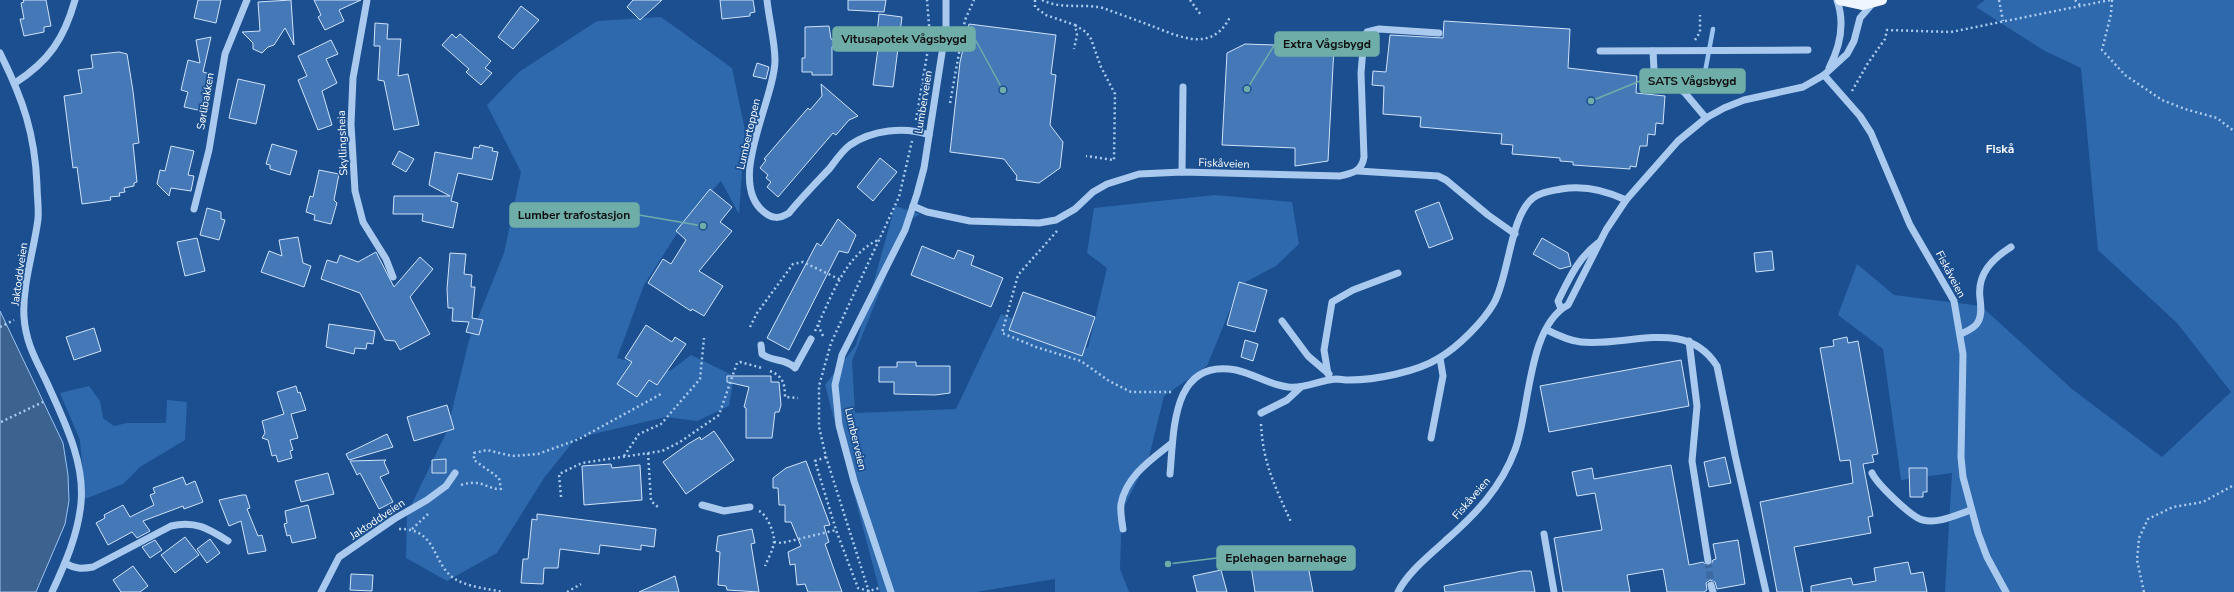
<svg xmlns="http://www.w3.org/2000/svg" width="2234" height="592" font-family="'Nunito Sans',sans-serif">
	<rect width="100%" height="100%" fill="#1b4f8f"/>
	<g fill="#2e69ad">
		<polygon points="1985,0 2234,0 2234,592 1945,592 1952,473 1901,480 1883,349 1838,315 1857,264 1894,295 1981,306 2072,389 2162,457 2231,392 2177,323 2098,250 2081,68 2043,50 1976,7"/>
		<polygon points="661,17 732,68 745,130 739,214 721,181 689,215 644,285 617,358 670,371 691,355 734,376 729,406 697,421 666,417 576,438 544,478 497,553 447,581 406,558 407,514 447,431 469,340 504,253 521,172 487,105 519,72 597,21"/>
		<polygon points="1215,195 1292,202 1299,244 1276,266 1240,285 1207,366 1164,396 1149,457 1122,511 1120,569 1129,592 1055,592 1055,579 976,592 880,592 825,385 856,345 895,206 920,214 908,221 852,361 855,413 956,409 1001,314 1088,348 1107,268 1087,253 1094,208"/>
		<polygon points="89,386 100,401 103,418 114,426 127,423 166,423 167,400 187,402 185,440 140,467 123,484 85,499 80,440 60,393"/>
	</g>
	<polygon fill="#3c6290" stroke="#9cc4f0" points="0,311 63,443 68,475 69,501 65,524 36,592 0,592"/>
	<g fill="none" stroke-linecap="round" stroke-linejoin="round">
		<polyline stroke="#9cc4f0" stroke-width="4.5" points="1703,83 1713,29"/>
	</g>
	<g fill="#4478b7" stroke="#cfe3fa">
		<polygon points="23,0 46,0 51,26 44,27 44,32 24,36 20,19 24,19 21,3 24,2"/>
		<polygon points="198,0 221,0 216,23 194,18"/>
		<polygon points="291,0 294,45 285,28 274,45 268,47 262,53 253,49 253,43 242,32 260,31 258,2"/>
		<polygon points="314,0 361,0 339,10 344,21 325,30 318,17 321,15"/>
		<polygon points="633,0 662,0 640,20 627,7"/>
		<polygon points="720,0 753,0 755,12 750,13 750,16 722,19"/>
		<polygon points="848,0 886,0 884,12 848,10"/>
		<polygon points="521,6 539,20 513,49 498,37"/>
		<polygon points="879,14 902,17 893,87 873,85 880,34 877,34"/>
		<polygon points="1444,21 1570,29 1568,68 1637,76 1636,93 1665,96 1663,124 1656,123 1655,135 1648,134 1647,146 1640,146 1636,167 1630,166 1630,169 1573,165 1573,162 1560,161 1560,158 1512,154 1513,145 1501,144 1502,134 1420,127 1421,117 1383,114 1384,86 1372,85 1373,71 1386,72 1390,35 1443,38"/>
		<polygon points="375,23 388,24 387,39 401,39 398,76 408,74 419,125 394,130 384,81 378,80 380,46 374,46"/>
		<polygon points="969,24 1056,35 1051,74 1056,75 1050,125 1063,142 1060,168 1039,183 1016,180 1017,176 1004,159 950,152 960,62"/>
		<polygon points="829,26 831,39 838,43 832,47 832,75 812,75 812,72 802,72 802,58 805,58 805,27"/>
		<polygon points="452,34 456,38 460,34 491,61 485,68 492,73 481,85 466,72 469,69 442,45"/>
		<polygon points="211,37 203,72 210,74 202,111 184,107 188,92 181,90 188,60 200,63 196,40"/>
		<polygon points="331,40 338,54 326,59 337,83 322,91 332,125 318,130 298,80 307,76 298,56"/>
		<polygon points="1245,44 1334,47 1328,161 1295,166 1295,148 1222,145 1227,53"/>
		<polygon points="119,52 127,54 133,91 139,143 133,144 137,182 134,183 134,186 124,188 125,192 119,193 120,196 110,197 111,200 82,204 77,167 73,168 64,96 82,93 78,70 93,68 91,55"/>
		<polygon points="757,63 769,67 766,79 753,76"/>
		<polygon points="238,79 265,85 256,124 229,118"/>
		<polygon points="821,84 858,116 849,120 836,135 833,133 778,197 767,187 771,182 766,178 768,175 760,168 766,160 764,159 808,108 810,110 822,96"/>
		<polygon points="272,144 297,151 290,175 270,169 270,165 266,164"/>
		<polygon points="480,145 493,148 492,151 498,152 492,180 458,173 451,201 458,203 453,228 422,221 423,214 393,214 394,196 450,196 429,185 435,152 472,159 474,147 479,148"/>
		<polygon points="171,146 194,151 188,175 194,176 191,191 171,188 169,196 157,184 160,170 165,171"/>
		<polygon points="399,151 414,159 406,172 392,164"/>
		<polygon points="880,158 897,172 873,201 857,187"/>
		<polygon points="319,170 339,174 334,200 337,203 331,224 314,220 315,215 306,212 310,196 313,197"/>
		<polygon points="710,189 732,207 720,222 732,231 699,271 723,286 704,316 692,309 691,311 648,283 663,259 671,264 686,240 676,231"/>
		<polygon points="1439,202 1453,239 1429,248 1415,211"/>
		<polygon points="207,208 221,212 221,219 225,220 219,240 200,235"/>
		<polygon points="838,219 856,235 848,253 839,251 789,350 767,338 817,243 821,246"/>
		<polygon points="298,237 303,263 311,266 304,287 261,272 269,251 282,256 279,240"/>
		<polygon points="197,238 205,271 185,276 177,242"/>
		<polygon points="1542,238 1568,253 1571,266 1560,269 1533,254"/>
		<polygon points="922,246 954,259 958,250 974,256 971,265 1003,278 991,307 911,275"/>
		<polygon points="1772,251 1774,270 1756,272 1754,253"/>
		<polygon points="376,252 394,287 420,257 433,269 410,297 430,334 400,350 395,341 385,340 360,293 321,279 327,260 337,263 340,255 358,262"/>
		<polygon points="450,253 466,254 464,274 472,275 471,287 475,287 472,318 483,320 479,335 466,332 469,322 452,321 453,308 448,308 447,289"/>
		<polygon points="1239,282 1267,290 1255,332 1227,325"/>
		<polygon points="1023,292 1095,317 1082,356 1009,330"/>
		<polygon points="329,324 375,331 373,344 367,343 366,349 355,348 354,354 326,347"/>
		<polygon points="646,325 672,342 675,337 686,344 657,385 649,380 637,397 617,384 632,362 625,358"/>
		<polygon points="94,328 101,351 74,360 66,337"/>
		<polygon points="1847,337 1848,343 1858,341 1878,454 1872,455 1874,462 1863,464 1873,516 1868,517 1871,533 1794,547 1803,592 1777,592 1760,502 1853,483 1850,460 1840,461 1820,348 1834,346 1833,340"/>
		<polygon points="1245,340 1258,344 1253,361 1241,357"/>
		<polygon points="1681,360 1689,406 1549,432 1540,386"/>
		<polygon points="897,362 916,362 916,366 950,366 950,393 935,395 894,394 894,382 879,382 879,367 897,367"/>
		<polygon points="727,376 771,376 771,382 779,382 781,405 779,412 775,412 772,438 746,438 746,408 744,407 749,387 727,382"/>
		<polygon points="296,386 298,393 300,392 306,410 291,414 298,438 290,440 293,450 290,451 292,458 278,462 276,455 272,456 268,440 262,438 265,433 262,421 284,414 277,392"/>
		<polygon points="447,405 454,429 414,441 407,417"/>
		<polygon points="714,431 734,460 686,494 663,462 688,444 700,437 701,440"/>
		<polygon points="387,434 393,447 349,460 346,454"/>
		<polygon points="1725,457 1731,483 1709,487 1704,462"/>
		<polygon points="446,459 446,473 432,473 432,460"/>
		<polygon points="386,460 384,462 389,473 380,477 393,502 379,509 360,473 357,475 350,461"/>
		<polygon points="806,461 830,525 824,526 829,542 825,544 842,592 808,592 805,584 797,585 795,564 790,565 788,552 801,546 791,522 785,522 785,505 779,505 778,488 773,488 773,478 786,468"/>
		<polygon points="611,464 612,468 640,465 642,500 584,505 582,466"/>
		<polygon points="1671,465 1689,565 1703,562 1706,565 1711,565 1713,560 1716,559 1713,544 1738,540 1745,584 1717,589 1715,582 1710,580 1706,583 1707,590 1704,592 1667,592 1663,569 1627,575 1630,592 1563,592 1554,538 1602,530 1595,493 1577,496 1572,472 1592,468 1594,479"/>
		<polygon points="1909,468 1927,468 1927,492 1923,492 1923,497 1910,497"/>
		<polygon points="328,473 334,494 301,502 295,481"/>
		<polygon points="183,477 186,485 195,481 203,502 184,509 183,506 143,521 150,531 137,538 132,532 108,545 96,523 105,518 104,515 123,505 130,517 154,505 150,495 155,493 153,488"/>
		<polygon points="242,495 246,495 250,508 247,509 258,536 262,535 266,551 248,554 241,521 229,526 219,500"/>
		<polygon points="308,505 316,538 292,543 290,535 287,536 284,524 287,523 285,511"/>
		<polygon points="537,514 656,529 654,547 641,545 641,550 600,545 599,554 560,549 558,568 544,568 543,584 521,583 523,559 528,559 532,519 537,520"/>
		<polygon points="752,529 755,543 751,544 759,592 727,590 726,586 718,585 720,552 716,551 718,536"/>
		<polygon points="185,537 199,555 175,573 161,555"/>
		<polygon points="210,539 220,553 207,563 197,549"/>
		<polygon points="155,540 162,550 150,558 142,547"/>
		<polygon points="1305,550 1313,592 1255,592 1250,560"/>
		<polygon points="1908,562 1911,574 1923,572 1927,592 1811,592 1811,586 1851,578 1853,585 1876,581 1874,568"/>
		<polygon points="133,566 148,586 140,592 121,592 113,580"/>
		<polygon points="1221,570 1227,592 1197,592 1193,576"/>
		<polygon points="1522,571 1531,571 1535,592 1445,592 1444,586"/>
		<polygon points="351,574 373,575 372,591 350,590"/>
		<polygon points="675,576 679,592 639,592"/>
	</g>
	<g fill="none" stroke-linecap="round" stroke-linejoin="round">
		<polyline stroke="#3d69a0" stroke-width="7" stroke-dasharray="7 3.5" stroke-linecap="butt" points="1708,561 1711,585"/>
		<g stroke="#a9c9ee" stroke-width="2.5" stroke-dasharray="2 3" stroke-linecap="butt">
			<polyline points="1035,0 1035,7 1046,15 1075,25 1077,35 1074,49"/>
			<path d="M1042,0C1062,10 1082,3 1103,8C1119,14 1136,20 1152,26C1180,37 1212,53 1230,17"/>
			<polyline points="1190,0 1201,15"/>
			<polyline points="1999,0 2003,21"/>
			<polyline points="2075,0 2081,6"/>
			<polyline points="2112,0 2111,14 2102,50 2125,75 2162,100 2185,109 2217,118 2234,131"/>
			<polyline points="1075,25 1086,32 1091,39 1101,67 1115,94 1114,160 1086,156"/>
			<polyline points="1695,40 1700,32 1700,15"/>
			<polyline points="1852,91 1868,63 1885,39 1887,30 1951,32 2110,0"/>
			<polyline points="950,103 965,20 974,0"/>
			<polyline points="916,120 930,37 927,0"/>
			<polyline points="1057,231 1018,275 1002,333 1036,347 1081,361 1109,381 1131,392 1173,392"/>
			<polyline points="818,325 823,336"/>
			<polyline points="0,327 14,320"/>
			<polyline points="750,327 757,313 793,264 803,262 841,280"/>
			<path d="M815,331C831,298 845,254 880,239"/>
			<path d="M770,371C783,376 785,384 785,397L798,398"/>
			<polyline points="1,422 43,402"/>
			<path d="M1261,424C1263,464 1275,486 1291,522"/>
			<polyline points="648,453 651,501 659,508"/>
			<polyline points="624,456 639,434 661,424 700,379 704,338"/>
			<polyline points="826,457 815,461 836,530 858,588 869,591 879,588"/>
			<path d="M461,485C483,478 487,490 501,489L499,478L474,460V453L487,450L512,456L538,454L579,439L661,394"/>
			<polyline points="561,497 559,474 582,463 662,451 680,442 719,415 737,363 740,362 762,368"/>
			<path d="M759,511C767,514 775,534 774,542C773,550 768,559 765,566"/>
			<path d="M399,529C438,528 432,565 455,579C468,587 489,589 503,592"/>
			<polyline points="412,529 428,514"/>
			<polyline points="774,542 782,543 836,530"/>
			<polyline points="567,592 581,584"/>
			<polyline points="869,592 826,457 819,427 819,386 831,343 899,197 912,141"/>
			<polyline points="2144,592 2137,560 2139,538 2148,519 2173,507 2203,502 2234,485"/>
		</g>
		<g stroke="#a9c9ee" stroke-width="7">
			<polyline points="367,0 353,78 351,124 355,191 363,222 386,259 393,277"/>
			<path d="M767,0C769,20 775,41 775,61C774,101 726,182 764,212C773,219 779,219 789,213C802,197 816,183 830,168C836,160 842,151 850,145C872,130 905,126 929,135"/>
			<polyline points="1600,51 1808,50"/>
			<polyline points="1653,51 1654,70 1685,93 1706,118"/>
			<path d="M0,53C23,99 35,134 37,185C37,196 39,208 38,219C34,251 22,285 24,317C26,345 37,361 48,385C64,421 85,462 81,503C78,535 65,564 52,592"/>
			<path d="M1829,68C1840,47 1845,23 1837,0"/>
			<polyline points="1824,75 1860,116 1871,133 1910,225 1954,301 1963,354 1961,457 1963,477 1978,533 1987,557 2006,592"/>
			<path d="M15,83C49,61 64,39 75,0"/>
			<polyline points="1358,171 1438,176 1446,180 1488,215 1515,234"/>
			<polyline points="1182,172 1183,87"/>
			<path d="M913,206L927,212L970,221L1039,223L1056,220L1075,209L1093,192L1107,184L1139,174L1182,172L1340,176C1353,173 1362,171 1364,157L1361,73L1364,37L1367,32L1379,29L1439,33"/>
			<polyline points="194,209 209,150 225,54 247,0"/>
			<path d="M1561,309L1558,301C1569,279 1578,258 1598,243"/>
			<polyline points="1282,321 1308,356 1329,374"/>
			<path d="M1547,330C1557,335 1569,341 1581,342C1629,347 1686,317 1717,366L1735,455L1766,592"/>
			<path d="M1961,334C1967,331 1975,328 1978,322C1982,315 1981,306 1980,298C1977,274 1992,259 2011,247"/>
			<polyline points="1689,341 1697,406 1692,461 1708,561"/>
			<path d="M761,345L762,354C772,362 786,358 795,368L811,339"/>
			<polyline points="1328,374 1324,350 1332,302 1353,290 1398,273"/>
			<polyline points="1261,413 1287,400 1300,388"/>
			<polyline points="1431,438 1443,376 1440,358"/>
			<path d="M1872,473C1877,484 1912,518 1923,520C1938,524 1956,515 1971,510"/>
			<path d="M1170,474C1174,429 1172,358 1236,370C1254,374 1270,385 1288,387C1306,389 1319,380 1336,379C1340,379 1344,380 1349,380C1375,380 1417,372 1439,358C1458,347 1483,322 1494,303C1509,276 1510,216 1533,198C1541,192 1551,191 1561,189C1584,185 1605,190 1626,200"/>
			<polyline points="702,505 724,511 750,507"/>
			<path d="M1123,529C1122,522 1120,512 1121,504C1126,476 1152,459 1172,443"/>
			<polyline points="1544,534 1554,592"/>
			<path d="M65,563C75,569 82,569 93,567L171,526C195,520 209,529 228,541"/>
			<polyline points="1711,585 1713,592"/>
			<polyline points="321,592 339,557 394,519 427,500 446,486 455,473"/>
			<polyline points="891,592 854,481 839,425 835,385 842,355 905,230 917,194 924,168 946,27 946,0"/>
			<path d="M1398,592C1408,572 1429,556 1445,541C1475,515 1501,488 1515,450C1530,411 1527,327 1568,305L1606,230L1626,200L1678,141L1706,118L1724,108L1744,100L1803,87L1824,75L1847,54L1854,41L1860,18L1872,4"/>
		</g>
		<polyline stroke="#f0f6ff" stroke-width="10" points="1840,0 1863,5 1882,0"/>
	</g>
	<g text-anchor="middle" stroke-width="3.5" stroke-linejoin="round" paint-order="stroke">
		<g font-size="11" fill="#fff" stroke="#1b4f8f">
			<text transform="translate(205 101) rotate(-80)" y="4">Sørlibakken</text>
			<text transform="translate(923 102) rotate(-81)" y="4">Lumberveien</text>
			<text transform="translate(748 134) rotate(-77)" y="4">Lumbertoppen</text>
			<text transform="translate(342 143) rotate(-92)" y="4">Skyllingsheia</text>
			<text transform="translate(1224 163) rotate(2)" y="4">Fiskåveien</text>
			<text transform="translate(19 274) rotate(-82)" y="4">Jaktoddveien</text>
			<text transform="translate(1951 274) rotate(62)" y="4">Fiskåveien</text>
			<text transform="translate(856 439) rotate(77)" y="4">Lumberveien</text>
			<text transform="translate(1471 498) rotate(-49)" y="4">Fiskåveien</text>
			<text transform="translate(377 519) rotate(-34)" y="4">Jaktoddveien</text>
		</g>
		<g font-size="12" font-weight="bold" fill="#fff" stroke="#1b4f8f">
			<text x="2000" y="153">Fiskå</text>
		</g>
	</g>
	<path fill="none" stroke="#6fada8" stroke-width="1.5" d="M1003 90L975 39M1247 89L1275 44M1591 101L1640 81M703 226L639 215M1168 564L1217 558"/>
	<g fill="#6fada8" stroke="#1b4f8f" stroke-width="1.5">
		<circle cx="1003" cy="90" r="4"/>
		<circle cx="1247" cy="89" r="4"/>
		<circle cx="1591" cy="101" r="4"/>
		<circle cx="703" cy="226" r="4"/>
		<circle cx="1168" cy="564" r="4"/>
	</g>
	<g fill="#6fada8" stroke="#6fada8" stroke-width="1.5">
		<rect x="833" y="27" width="142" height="24" rx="4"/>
		<rect x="1275" y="32" width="104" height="24" rx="4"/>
		<rect x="1640" y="69" width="105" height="24" rx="4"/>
		<rect x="510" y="203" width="129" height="24" rx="4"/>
		<rect x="1217" y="546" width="138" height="24" rx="4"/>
	</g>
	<g font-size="12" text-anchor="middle" font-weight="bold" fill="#111">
		<text x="904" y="43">Vitusapotek Vågsbygd</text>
		<text x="1327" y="48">Extra Vågsbygd</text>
		<text x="1692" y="85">SATS Vågsbygd</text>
		<text x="574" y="219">Lumber trafostasjon</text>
		<text x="1286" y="562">Eplehagen barnehage</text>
	</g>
</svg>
